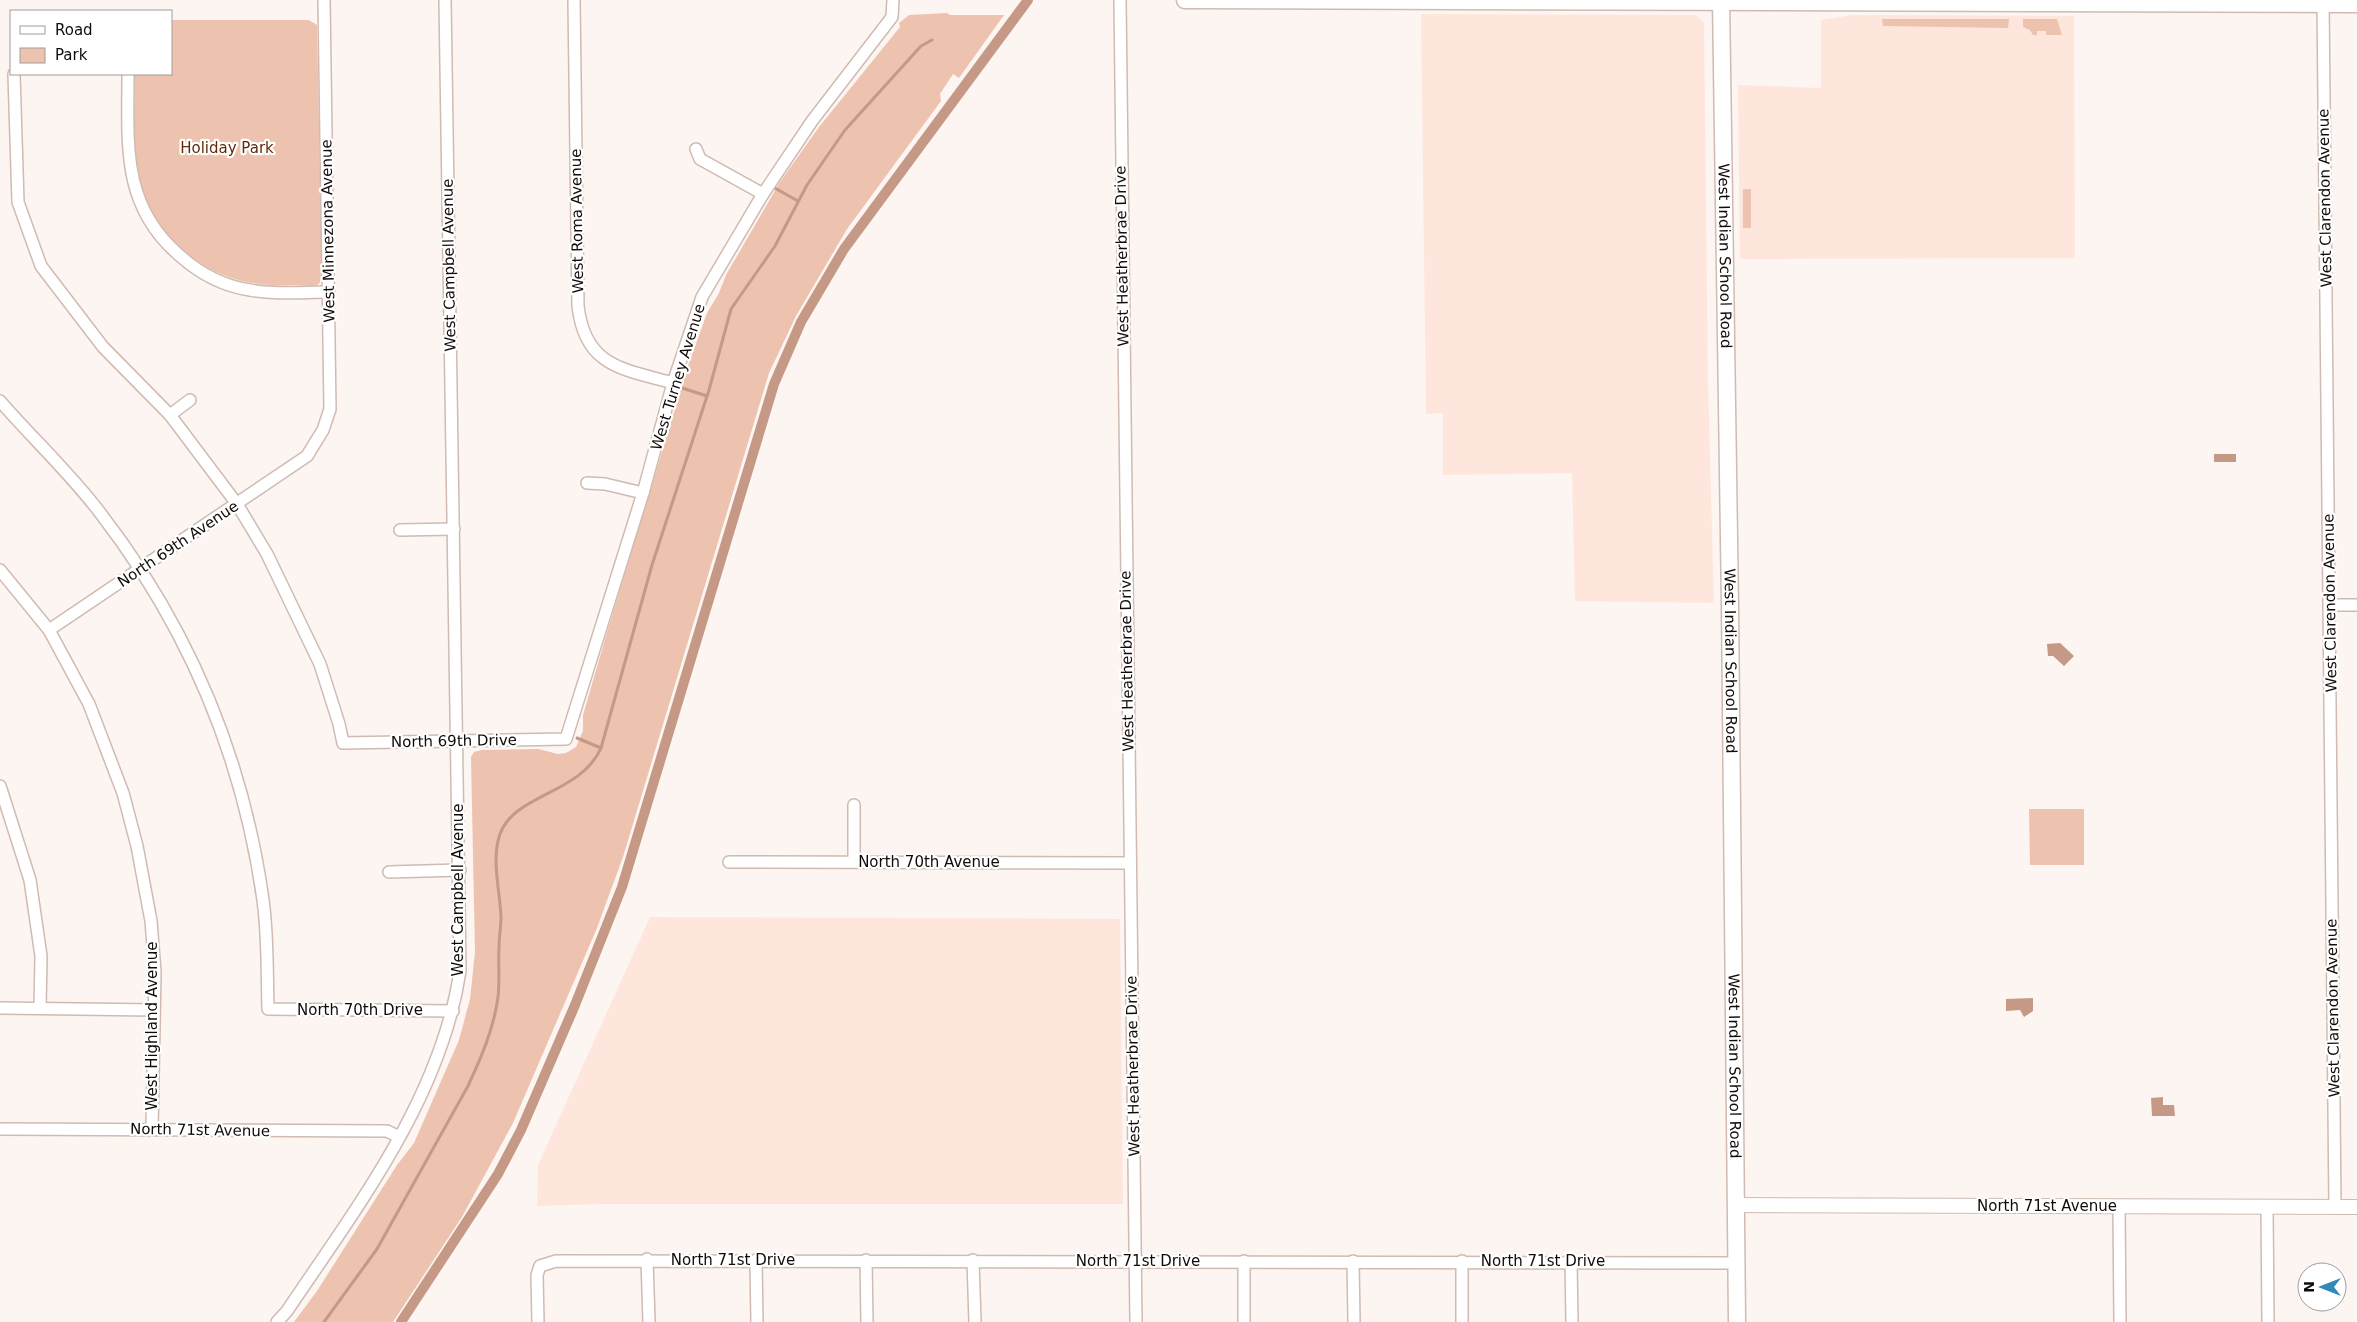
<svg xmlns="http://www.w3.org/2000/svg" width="2357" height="1322" font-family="'DejaVu Sans',sans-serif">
	<rect width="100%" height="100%" fill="#fdf5f1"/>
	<g fill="#fee6dc">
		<polygon points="1421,14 1695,15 1704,22 1708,384 1714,603 1575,601 1572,473 1443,475 1443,413 1426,414"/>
		<polygon points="1853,15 2074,16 2075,258 1740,259 1738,85 1821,88 1821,20"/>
		<polygon points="650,917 1120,919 1123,1204 603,1204 537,1206 538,1165"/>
	</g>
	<g fill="#edc2ae">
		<polygon points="947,13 950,15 1004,15 959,78 953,74 940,94 941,101 847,229 796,316 769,373 623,857 597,928 513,1123 462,1217 393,1322 294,1322 317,1291 397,1165 414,1143 459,1040 470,999 475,952 471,757 474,752 482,750 538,749 558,754 566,753 576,747 583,731 583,715 608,629 689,363 707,313 719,293 726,275 780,182 819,127 900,27 899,23 909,15"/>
		<polygon points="1882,19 2009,19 2008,28 1883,26"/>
		<polygon points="2023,19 2057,19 2062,35 2046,35 2046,31 2037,31 2037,35 2033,35 2030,30 2023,27"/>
		<path d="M171,20H309L317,25L322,276L319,284L314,286C287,285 260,287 235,279C187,265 146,222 137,172C132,140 135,106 135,74H171Z"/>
		<polygon points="1751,189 1751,228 1743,228 1743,189"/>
		<polygon points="2029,809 2084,809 2084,865 2030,865"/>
	</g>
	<g fill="#c59985">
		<rect x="2214" y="454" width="22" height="8"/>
		<polygon points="2060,643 2074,656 2064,666 2053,656 2048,656 2047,644"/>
		<polygon points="2033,998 2033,1011 2024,1017 2020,1010 2006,1011 2006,999"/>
		<polygon points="2163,1097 2163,1105 2174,1105 2175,1116 2152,1116 2151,1098"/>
	</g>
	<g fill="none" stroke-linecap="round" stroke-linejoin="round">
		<g stroke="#c59985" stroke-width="3">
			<polyline points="773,187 798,201"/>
			<polyline points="679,387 707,396"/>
			<polyline points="577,738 601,748"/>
			<path d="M324,1322L377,1249L468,1086C481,1058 494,1028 498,997C500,980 498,963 499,947C499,937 501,927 501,917C500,891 491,859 500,834C514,794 581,794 601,748L652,565L709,390L731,309L775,246L807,185L845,130L921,46L932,40"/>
		</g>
		<polyline stroke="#c59985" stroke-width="10" points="401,1322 498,1174 521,1130 575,1005 622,887 774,384 801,322 844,249 1028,0"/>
		<defs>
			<g id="minor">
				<path d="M574,0L578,306C585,367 623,369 673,383"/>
				<polyline points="1120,0 1136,1322"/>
				<polyline points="2323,0 2335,1207"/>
				<polyline points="14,74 18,202 41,266 103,347 170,415 237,504 267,554 320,664 339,724 343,743 566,739 643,493 673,383 702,297 763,194 812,121 892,17 893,0"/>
				<path d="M128,74C128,144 121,205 179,255C199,273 223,286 250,290C275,295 303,292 329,292"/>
				<polyline points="696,149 700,159 763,194"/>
				<path d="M0,401C33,439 71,474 101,514C188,627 243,757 263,900C268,936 267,973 268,1009L453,1011"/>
				<polyline points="170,415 190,400"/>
				<polyline points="587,483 605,484 643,493"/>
				<polyline points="400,530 454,529"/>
				<polyline points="0,570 49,630 89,704 123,793 137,846 151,921 155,972 152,1129"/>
				<polyline points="2330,605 2357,605"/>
				<polyline points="49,630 307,456 323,430 330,409 324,0"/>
				<polyline points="0,786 30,880 41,956 40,1008"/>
				<polyline points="854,805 854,861"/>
				<polyline points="729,862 1130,863"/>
				<polyline points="389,872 460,870"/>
				<polyline points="0,1008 154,1010"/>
				<polyline points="0,1129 387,1131 399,1137"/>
				<polyline points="2119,1206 2120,1322"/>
				<polyline points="2267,1206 2268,1322"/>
				<polyline points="647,1259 649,1322"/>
				<polyline points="756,1260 757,1322"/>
				<polyline points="866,1260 867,1322"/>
				<polyline points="973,1260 975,1322"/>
				<polyline points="1244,1261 1244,1322"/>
				<polyline points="1353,1261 1354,1322"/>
				<polyline points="1462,1261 1462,1322"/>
				<polyline points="1571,1261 1572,1322"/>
				<path d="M277,1322L287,1311C357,1207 441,1098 460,971L445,0"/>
				<polyline points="538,1322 537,1275 540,1266 556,1261 1737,1263"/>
			</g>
			<polyline id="tertiary" points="1736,1205 2357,1207"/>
			<g id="secondary">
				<polyline points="1185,0 2357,4"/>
				<path id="s1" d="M1721,0L1730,606L1737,1322"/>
			</g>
		</defs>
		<use href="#minor" stroke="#cfbbb1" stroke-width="14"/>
		<use href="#tertiary" stroke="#cfbbb1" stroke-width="16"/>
		<use href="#secondary" stroke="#cfbbb1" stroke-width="19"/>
		<use href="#minor" stroke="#fff" stroke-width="11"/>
		<use href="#tertiary" stroke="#fff" stroke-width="14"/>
		<use href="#secondary" stroke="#fff" stroke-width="16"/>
	</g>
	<g text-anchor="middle" stroke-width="4.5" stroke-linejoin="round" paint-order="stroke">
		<g font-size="15" fill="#612a0b" stroke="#fff">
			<text x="227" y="153">Holiday Park</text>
		</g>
		<g font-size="15" fill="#110b08" stroke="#fff">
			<text transform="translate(2325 198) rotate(-91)" y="5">West Clarendon Avenue</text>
			<text transform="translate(577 221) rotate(-91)" y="5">West Roma Avenue</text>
			<text transform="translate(328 231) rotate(-91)" y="5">West Minnezona Avenue</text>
			<text transform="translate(1122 256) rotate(-91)" y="5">West Heatherbrae Drive</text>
			<text dy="5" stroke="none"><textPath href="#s1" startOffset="256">West Indian School Road</textPath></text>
			<text transform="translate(449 265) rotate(-91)" y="5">West Campbell Avenue</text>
			<text transform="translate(678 377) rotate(-73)" y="5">West Turney Avenue</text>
			<text transform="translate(178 544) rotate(-34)" y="5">North 69th Avenue</text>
			<text transform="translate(2330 603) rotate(-91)" y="5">West Clarendon Avenue</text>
			<text transform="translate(1127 661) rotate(-91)" y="5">West Heatherbrae Drive</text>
			<text dy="5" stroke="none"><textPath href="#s1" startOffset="661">West Indian School Road</textPath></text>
			<text transform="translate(454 741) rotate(-1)" y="5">North 69th Drive</text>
			<text x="929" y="867">North 70th Avenue</text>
			<text transform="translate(458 890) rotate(-90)" y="5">West Campbell Avenue</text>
			<text transform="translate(2333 1008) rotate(-91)" y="5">West Clarendon Avenue</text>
			<text x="360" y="1015">North 70th Drive</text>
			<text transform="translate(152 1026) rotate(-90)" y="5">West Highland Avenue</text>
			<text transform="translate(1133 1066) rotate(-91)" y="5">West Heatherbrae Drive</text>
			<text dy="5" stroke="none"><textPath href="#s1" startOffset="1066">West Indian School Road</textPath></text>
			<text transform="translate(200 1130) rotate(1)" y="5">North 71st Avenue</text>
			<text x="2047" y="1211">North 71st Avenue</text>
			<text x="733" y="1265">North 71st Drive</text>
			<text x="1138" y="1266">North 71st Drive</text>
			<text x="1543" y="1266">North 71st Drive</text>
		</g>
	</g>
	<rect x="10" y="10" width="162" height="65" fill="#ffffff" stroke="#a09d9c"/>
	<rect x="20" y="26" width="25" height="8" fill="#ffffff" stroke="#a09d9c"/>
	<text x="55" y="35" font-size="15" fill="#110b08">Road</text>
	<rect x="20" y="48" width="25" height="15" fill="#edc2ae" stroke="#a09d9c"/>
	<text x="55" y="60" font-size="15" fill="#110b08">Park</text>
	<g transform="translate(2322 1287) rotate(270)"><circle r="24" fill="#ffffff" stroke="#a09d9c"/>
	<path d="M0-4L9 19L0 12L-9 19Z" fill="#3289b8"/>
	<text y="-8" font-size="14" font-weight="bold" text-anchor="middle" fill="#110b08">N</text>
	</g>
</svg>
